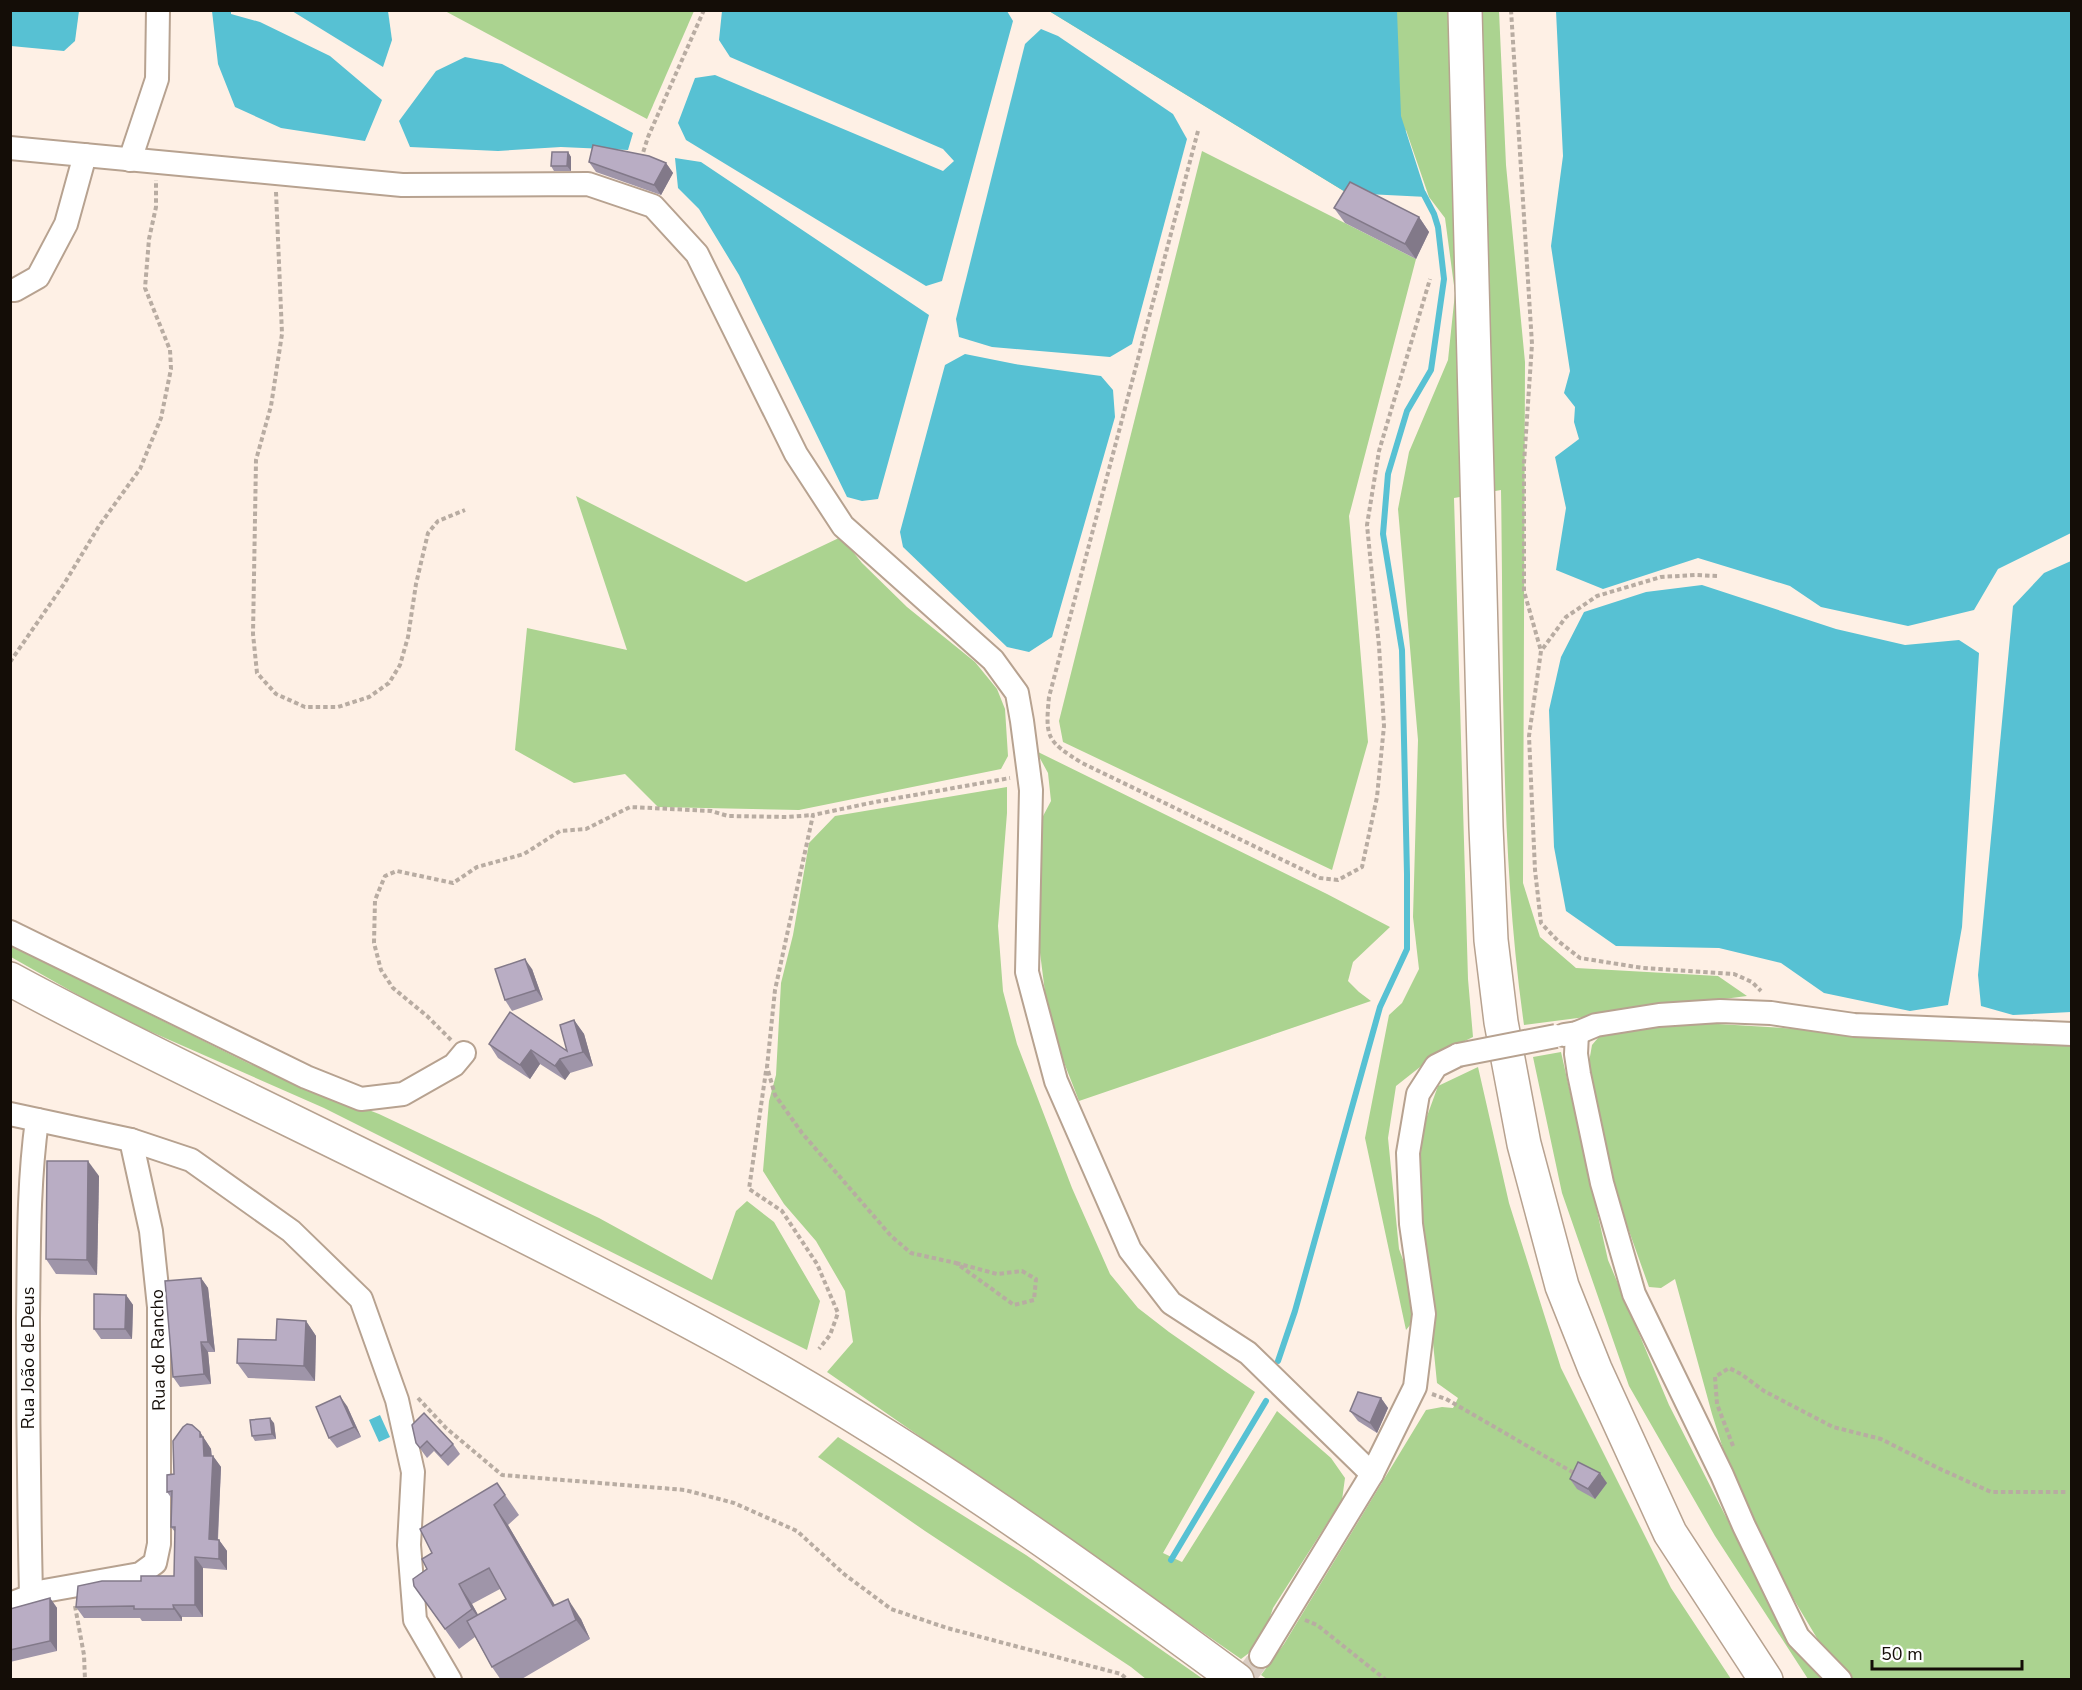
<svg xmlns="http://www.w3.org/2000/svg" width="2082" height="1690" font-family="'Nunito Sans',sans-serif">
	<rect width="100%" height="100%" fill="#fef0e5"/>
	<g fill="#abd390">
		<polygon points="445,11 694,11 647,119"/>
		<path d="M1049,11H1499L1506,165L1525,362L1523,883L1540,937L1576,968L1718,976L1747,996L1524,1025C1499,848 1504,668 1501,490L1454,498L1468,979L1473,1037L1434,1056L1396,1086L1388,1138L1399,1249L1418,1300L1415,1319L1406,1330L1365,1138L1389,1015L1402,1003L1419,969L1413,917L1418,740L1398,509L1409,452L1448,360L1455,293L1445,218L1429,197L1406,130L1347,193Z"/>
		<polygon points="1202,151 1416,259 1349,516 1368,742 1332,870 1063,742 1059,721"/>
		<polygon points="576,496 746,582 841,537 862,563 907,607 975,662 997,689 1005,709 1008,756 1001,769 799,810 658,807 625,774 574,783 515,750 527,628 627,650"/>
		<polygon points="1036,751 1327,894 1390,927 1353,962 1348,981 1359,992 1371,1001 1079,1101 1060,1052 1046,1000 1037,929 1042,818 1051,801 1048,773"/>
		<polygon points="1007,787 1007,813 998,926 1003,991 1017,1044 1072,1188 1110,1274 1138,1308 1169,1332 1255,1392 1163,1553 1182,1562 1277,1411 1331,1458 1345,1478 1342,1500 1273,1608 1266,1629 1249,1653 1241,1659 827,1372 853,1342 845,1291 816,1241 784,1204 763,1171 769,1101 776,1075 781,983 793,935 809,843 835,816"/>
		<polygon points="11,941 52,966 250,1064 379,1114 599,1218 712,1280 736,1211 747,1201 774,1222 820,1301 807,1350 324,1108 115,1016 11,957"/>
		<polygon points="1669,1021 1945,1038 2071,1036 2071,1679 1808,1679 1715,1536 1629,1386 1562,1193 1533,1057 1561,1052 1608,1260 1669,1405 1725,1515 1750,1560 1821,1645 1774,1566 1736,1490 1712,1414 1675,1279 1661,1288 1649,1287 1618,1200 1589,1091 1588,1068 1592,1045 1603,1032"/>
		<polygon points="1478,1067 1509,1203 1561,1368 1671,1588 1731,1679 1268,1680 1261,1675 1284,1644 1426,1410 1442,1407 1453,1408 1458,1398 1437,1383 1419,1201 1422,1130 1438,1086"/>
		<polygon points="838,1437 1026,1555 1203,1679 1146,1679 1131,1667 925,1531 818,1457"/>
	</g>
	<g fill="#57c1d3">
		<polygon points="11,10 79,11 75,41 64,51 11,46"/>
		<polygon points="212,11 231,11 231,14 260,22 330,56 382,100 365,141 281,128 235,107 218,64"/>
		<polygon points="292,11 388,11 392,40 383,67"/>
		<polygon points="1007,11 1013,21 942,281 926,286 686,140 678,123 695,78 715,75 943,171 954,161 943,149 730,57 719,40 722,11"/>
		<polygon points="1049,11 1397,11 1401,116 1427,197 1347,193"/>
		<polygon points="1556,11 2071,11 2071,533 1998,569 1974,610 1908,626 1821,607 1790,586 1698,558 1603,589 1556,570 1566,508 1555,457 1579,439 1574,422 1575,407 1564,393 1570,371 1551,246 1563,156"/>
		<polygon points="1041,29 1058,36 1173,114 1187,139 1132,344 1110,357 992,347 959,337 956,319 1025,44"/>
		<polygon points="465,57 502,64 633,133 628,150 561,147 498,151 410,147 399,121 436,71"/>
		<polygon points="675,158 701,162 929,315 878,499 862,501 847,497 739,275 699,209 678,188"/>
		<polygon points="965,354 1015,364 1101,376 1113,390 1115,417 1052,637 1029,652 1007,647 903,547 900,532 945,365"/>
		<polygon points="2071,561 2071,1012 2013,1015 1981,1006 1978,975 2013,606 2044,573"/>
		<polygon points="1702,585 1836,629 1905,645 1959,640 1979,653 1962,927 1948,1005 1910,1011 1824,993 1781,963 1719,948 1616,946 1566,911 1554,847 1549,710 1561,657 1584,612 1646,592"/>
		<polygon points="380,1415 390,1437 379,1442 369,1420"/>
	</g>
	<g fill="none" stroke-linecap="round" stroke-linejoin="round">
		<g stroke="#57c1d3" stroke-width="6">
			<polyline points="1278,1361 1295,1311 1380,1007 1407,949 1407,874 1402,650 1383,534 1388,474 1407,411 1431,370 1444,279 1438,227 1434,214 1423,193"/>
			<polyline points="1171,1560 1266,1401"/>
		</g>
		<polyline stroke="#dbcec4" stroke-width="22" stroke-dasharray="22 11" stroke-linecap="butt" points="1243,1680 1261,1656"/>
		<defs>
			<g id="minor">
				<polyline points="10,148 402,185 588,184 653,206 697,254 796,454 843,526 993,660 1017,693 1022,721 1031,790 1027,972 1056,1081 1130,1250 1171,1303 1248,1353 1372,1474"/>
				<polyline points="130,160 157,79 158,10"/>
				<polyline points="10,290 15,290 38,277 66,224 85,155"/>
				<polyline points="10,932 306,1077 361,1099 403,1094 454,1065 464,1053"/>
				<polyline points="1577,1033 1576,1054 1579,1074 1602,1183 1634,1294 1722,1475 1744,1526 1798,1637 1840,1680"/>
				<polyline points="1564,1035 1577,1033 1596,1025 1659,1015 1720,1011 1771,1013 1854,1025 2072,1034"/>
				<polyline points="10,1114 131,1140 191,1160 291,1231 361,1299 397,1400 413,1472 409,1545 415,1620 450,1680"/>
				<path d="M31,1596C29,1504 28,1412 28,1319C29,1252 28,1186 37,1120"/>
				<polyline points="10,1604 44,1591 140,1574 155,1563 159,1544 159,1307 151,1231 131,1140"/>
				<polyline points="1261,1656 1372,1474 1415,1387 1424,1314 1411,1224 1408,1153 1418,1094 1436,1066 1458,1055"/>
			</g>
			<g id="primary">
				<polyline points="1465,10 1486,827 1491,940 1501,1022 1524,1144 1562,1286 1595,1369 1670,1533 1766,1680"/>
				<path d="M10,979C102,1029 196,1074 290,1120C437,1192 584,1264 727,1342C906,1440 1073,1559 1237,1680"/>
			</g>
		</defs>
		<use href="#minor" stroke="#b7a290" stroke-width="26"/>
		<use href="#primary" stroke="#b7a290" stroke-width="36"/>
		<g stroke="#b8aca2" stroke-width="4" stroke-dasharray="4.5 3" stroke-linecap="butt">
			<polyline points="1511,10 1532,344 1524,463 1524,591 1541,651"/>
			<path d="M1198,131L1049,697C1045,738 1047,741 1082,763L1320,878L1338,880L1362,867L1377,797L1384,726L1379,646L1367,525L1379,451L1430,279"/>
			<polyline points="641,159 648,137 704,10"/>
			<polyline points="276,192 282,334 271,406 256,460 253,634 257,673 276,694 305,707 338,707 369,697 389,683 400,665 408,637 416,584 428,533 438,521 465,510"/>
			<polyline points="1717,576 1695,575 1661,577 1597,596 1566,617 1541,651 1529,736 1535,870 1541,923 1558,941 1580,958 1643,968 1734,974 1752,982 1761,991"/>
			<polyline points="10,662 64,584 99,526 140,469 161,418 171,369 170,350 145,288 149,239 156,207 156,180"/>
			<polyline points="451,1040 427,1016 393,988 381,970 374,943 375,900 385,876 397,871 453,883 477,867 524,854 560,831 586,829 630,807 711,811 728,816 787,817 813,815"/>
			<polyline points="766,1071 749,1189 782,1211 817,1264 838,1313 830,1335 819,1349"/>
			<polyline points="956,1263 997,1274 1022,1271 1036,1279 1034,1300 1014,1305 956,1263 911,1253 891,1236 802,1133 775,1095 767,1067 775,990 813,815 875,802 1010,778"/>
			<polyline points="1432,1394 1446,1399 1574,1473"/>
			<polyline points="418,1398 446,1428 502,1475 685,1490 734,1503 797,1531 844,1574 891,1609 947,1628 1121,1674 1128,1680"/>
			<polyline points="1733,1446 1717,1404 1715,1377 1729,1368 1741,1374 1764,1391 1833,1427 1881,1439 1938,1468 1991,1492 2066,1492"/>
			<polyline points="75,1606 84,1655 85,1680"/>
			<polyline points="1305,1620 1317,1625 1386,1680"/>
		</g>
		<use href="#minor" stroke="#fff" stroke-width="22"/>
		<use href="#primary" stroke="#fff" stroke-width="33"/>
		<defs>
			<polyline id="minor-bridge" points="1458,1055 1556,1036"/>
		</defs>
		<use href="#minor-bridge" stroke="#b7a290" stroke-width="26" stroke-linecap="butt"/>
		<use href="#minor-bridge" stroke="#fff" stroke-width="22"/>
	</g>
	<g fill="#9f95a9" fill-rule="evenodd">
		<polygon points="568,152 571,157 571,171 554,171 551,166"/>
		<polygon points="589,162 666,163 673,173 661,195 596,172"/>
		<polygon points="1334,208 1419,217 1429,232 1416,259 1345,223"/>
		<polygon points="532,969 543,1000 512,1011 505,1000"/>
		<polygon points="574,1020 584,1034 593,1066 570,1073 565,1080 540,1064 530,1079 498,1058 489,1044 567,1051"/>
		<polygon points="99,1176 97,1275 56,1274 46,1259"/>
		<polygon points="201,1278 208,1288 215,1352 208,1352 211,1384 180,1387 173,1377"/>
		<polygon points="126,1295 133,1305 132,1339 101,1339 94,1329"/>
		<polygon points="306,1321 316,1336 315,1381 248,1378 237,1363 276,1340"/>
		<polygon points="1381,1398 1388,1408 1377,1433 1358,1421 1350,1411"/>
		<polygon points="347,1406 361,1437 337,1448 329,1438"/>
		<polygon points="274,1423 276,1439 255,1441 252,1436"/>
		<polygon points="412,1425 453,1444 460,1454 448,1466 434,1451 427,1458 416,1443"/>
		<polygon points="200,1432 211,1449 212,1456 213,1456 221,1467 218,1540 219,1540 227,1551 227,1570 203,1568 203,1617 182,1617 182,1621 142,1621 140,1618 84,1618 76,1607 174,1576 175,1532 171,1527 172,1499 167,1492 174,1474"/>
		<polygon points="1570,1479 1607,1483 1595,1499 1577,1489"/>
		<path d="M497,1483L519,1515L508,1525L555,1605L581,1619L590,1639L520,1680H501L492,1667L475,1637L459,1649L414,1586L427,1569L432,1553ZM500,1589L506,1599L478,1615L472,1604Z"/>
		<polygon points="50,1598 57,1608 57,1651 10,1662 10,1609"/>
	</g>
	<g fill="#827989">
		<polygon points="568,152 571,157 571,171 567,166"/>
		<polygon points="666,163 673,173 661,195 654,185"/>
		<polygon points="1419,217 1429,232 1416,259 1405,244"/>
		<polygon points="525,959 532,969 543,1000 536,990"/>
		<polygon points="574,1020 584,1034 593,1066 583,1052"/>
		<polygon points="531,1050 540,1064 530,1079 520,1065"/>
		<polygon points="560,1059 570,1073 565,1080 555,1066"/>
		<polygon points="88,1161 99,1176 97,1275 87,1260"/>
		<polygon points="201,1278 208,1288 215,1352 208,1342"/>
		<polygon points="126,1295 133,1305 132,1339 125,1329"/>
		<polygon points="306,1321 316,1336 315,1381 304,1366"/>
		<polygon points="201,1342 208,1352 211,1384 204,1374"/>
		<polygon points="340,1396 347,1406 361,1437 354,1427"/>
		<polygon points="1381,1398 1388,1408 1377,1433 1370,1423"/>
		<polygon points="270,1418 274,1423 276,1439 272,1434"/>
		<polygon points="200,1432 211,1449 212,1468 204,1456 200,1437"/>
		<polygon points="213,1456 221,1467 217,1551 209,1539"/>
		<polygon points="1600,1473 1607,1483 1595,1499 1588,1489"/>
		<polygon points="494,1505 508,1525 567,1626 553,1606"/>
		<polygon points="219,1540 227,1551 227,1570 219,1559"/>
		<polygon points="195,1557 203,1568 203,1617 195,1605"/>
		<polygon points="459,1584 472,1604 486,1629 472,1609"/>
		<polygon points="50,1598 57,1608 57,1651 50,1641"/>
		<polygon points="568,1599 581,1619 590,1639 576,1620"/>
		<polygon points="173,1605 182,1617 182,1621 174,1609"/>
	</g>
	<g fill="#b9adc4" stroke="#827989" stroke-width="1.5">
		<polygon points="593,145 649,156 666,163 654,185 589,162"/>
		<polygon points="552,152 568,152 567,166 551,166"/>
		<polygon points="1350,182 1419,217 1405,244 1334,208"/>
		<polygon points="525,959 536,990 505,1000 495,969"/>
		<polygon points="510,1012 567,1051 560,1025 574,1020 583,1052 560,1059 555,1066 531,1050 520,1065 489,1044"/>
		<polygon points="47,1161 88,1161 87,1260 46,1259"/>
		<polygon points="201,1278 208,1342 201,1342 204,1374 173,1377 165,1281"/>
		<polygon points="94,1294 126,1295 125,1329 94,1329"/>
		<polygon points="277,1319 306,1321 304,1366 237,1363 238,1339 276,1340"/>
		<polygon points="1358,1392 1381,1398 1370,1423 1350,1411"/>
		<polygon points="340,1396 354,1427 329,1438 316,1407"/>
		<polygon points="424,1413 453,1444 441,1456 427,1441 420,1448 416,1443 412,1425"/>
		<polygon points="270,1418 272,1434 252,1436 250,1420"/>
		<polygon points="187,1424 192,1425 200,1432 200,1437 203,1437 204,1456 213,1456 209,1539 219,1540 219,1559 195,1557 195,1605 173,1605 174,1609 134,1609 134,1606 76,1607 78,1586 102,1581 141,1581 141,1576 174,1576 175,1527 171,1527 172,1491 167,1492 167,1475 174,1474 173,1441 183,1427"/>
		<polygon points="1578,1462 1600,1473 1588,1489 1570,1479"/>
		<polygon points="497,1483 505,1495 494,1505 553,1606 568,1599 576,1620 492,1667 467,1621 506,1599 489,1568 459,1584 472,1609 445,1629 414,1586 413,1579 427,1569 422,1559 432,1553 420,1529"/>
		<polygon points="50,1598 50,1641 10,1650 10,1609"/>
	</g>
	<g text-anchor="middle" stroke-width="5" stroke-linejoin="round" paint-order="stroke">
		<g font-size="18" fill="#140d07" stroke="#fff">
			<text transform="translate(158 1350) rotate(-91)" y="6">Rua do Rancho</text>
			<text transform="translate(28 1358) rotate(-90)" y="6">Rua João de Deus</text>
		</g>
	</g>
	<rect width="2082" height="1690" fill="none" stroke="#140d07" stroke-width="24"/>
	<path d="M1872 1660v9h150v-9" fill="none" stroke="#140d07" stroke-width="3"/>
	<text x="1881" y="1660" font-size="18" fill="#140d07" stroke="#ffffff" stroke-width="4.5" paint-order="stroke">50 m</text>
</svg>
